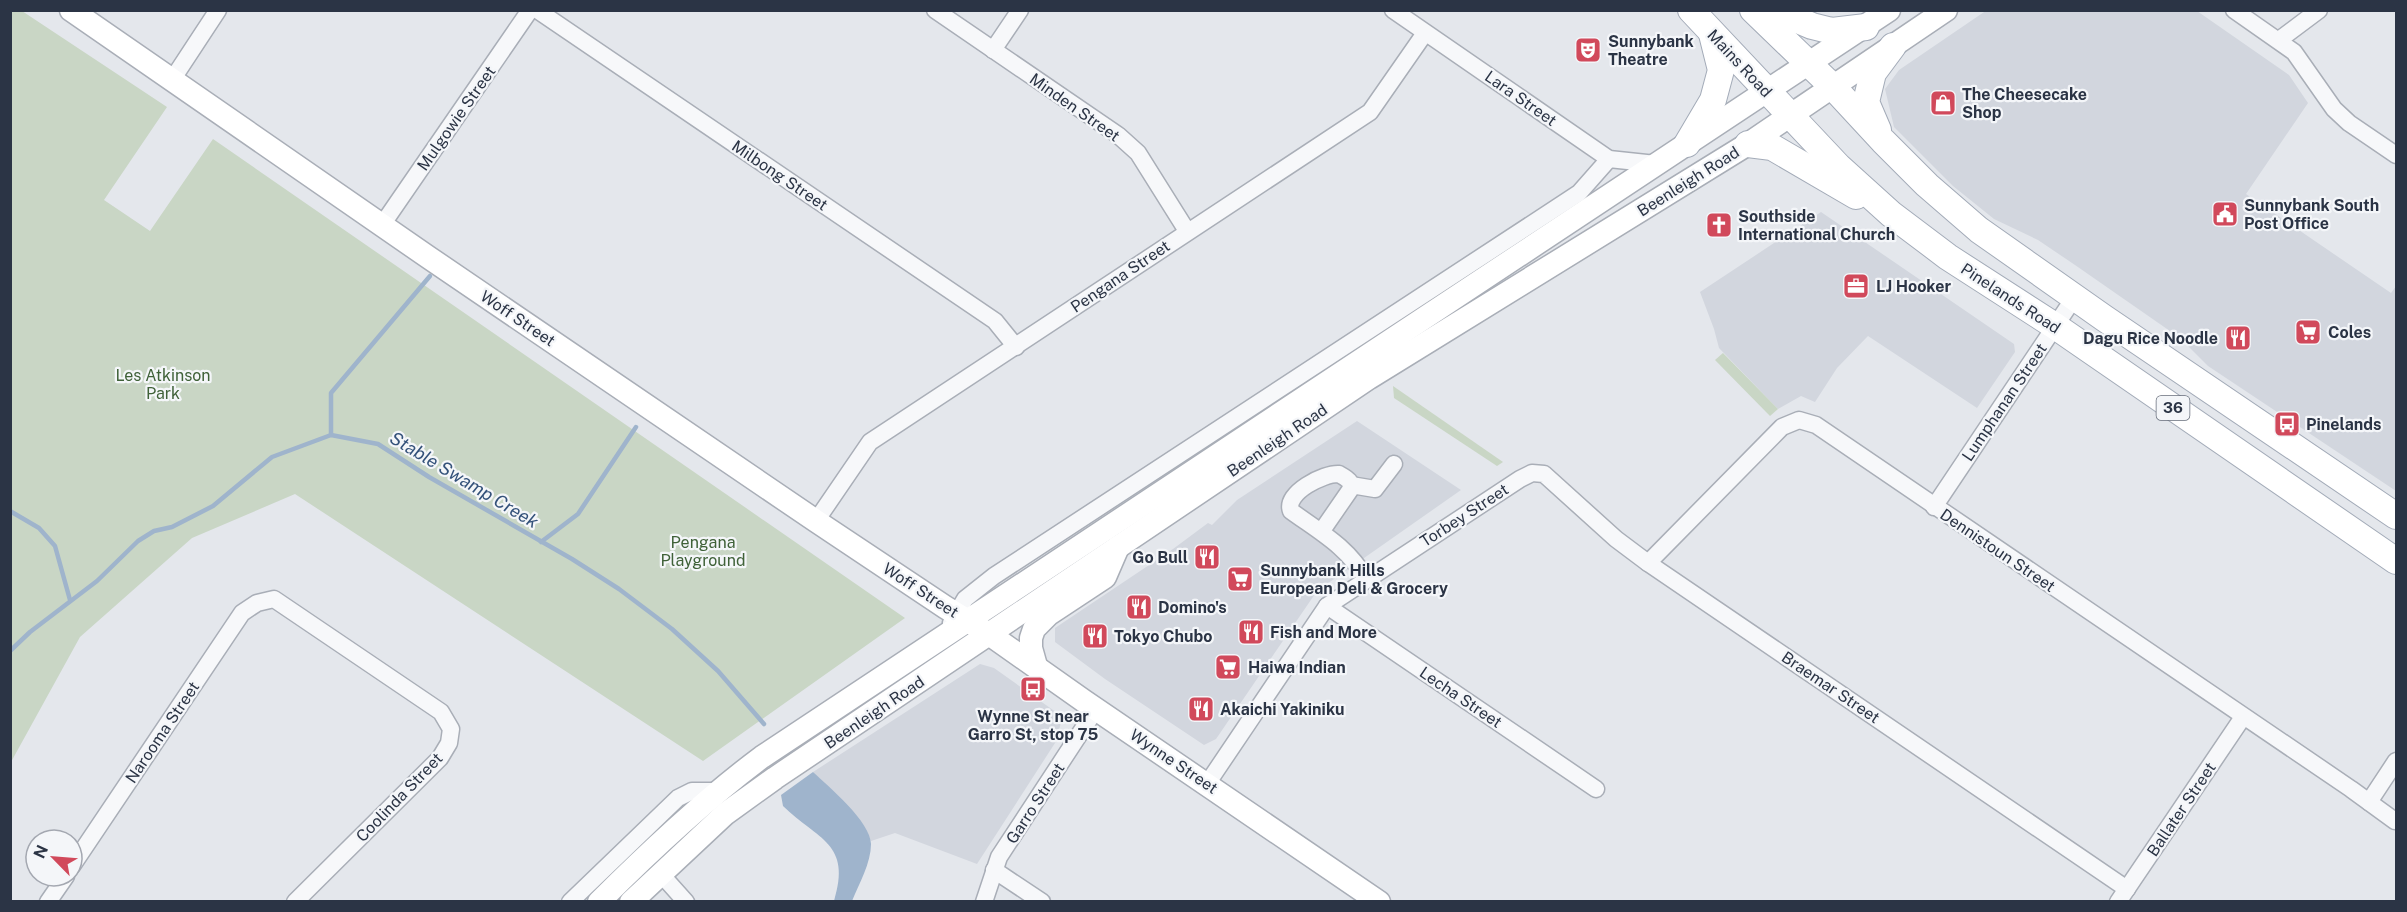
<svg xmlns="http://www.w3.org/2000/svg" width="2407" height="912" font-family="'Public Sans',sans-serif">
	<rect width="100%" height="100%" fill="#e4e7ec"/>
	<g fill="#d2d6de">
		<polygon points="1987,10 2197,11 2289,75 2308,103 2246,194 2391,293 2396,286 2396,491 2208,366 2180,338 2075,265 2038,240 1994,219 1953,186 1894,127 1885,89 1899,70"/>
		<polygon points="1821,212 2014,344 2015,352 1977,408 1868,336 1837,368 1815,402 1801,396 1778,409 1719,348 1714,329 1700,292"/>
		<polygon points="1357,421 1461,490 1317,591 1216,739 1204,745 1105,679 1055,642 1055,628 1173,549 1208,523 1212,525 1237,500"/>
		<polygon points="980,664 994,668 1060,715 1061,723 1055,743 977,864 895,833 871,841 864,827 841,799 813,772"/>
	</g>
	<g fill="#c9d6c5">
		<polygon points="11,10 22,11 167,107 104,200 150,231 213,139 905,618 703,761 295,494 192,538 80,637 11,762"/>
		<polygon points="1723,353 1778,409 1770,416 1715,360"/>
		<polygon points="1393,386 1503,462 1497,466 1394,398"/>
	</g>
	<path fill="#9fb4cc" d="M813,772C828,786 871,822 871,844C871,863 859,884 852,901H834C852,843 818,840 783,806L781,795Z"/>
	<g fill="none" stroke-linecap="round" stroke-linejoin="round">
		<g stroke="#9fb4cc" stroke-width="4.5">
			<polyline points="331,435 331,393 430,276"/>
			<polyline points="10,511 39,528 55,546 70,600"/>
			<polyline points="541,542 578,514 636,427"/>
			<polyline points="10,651 30,632 97,581 138,541 154,531 172,527 213,506 272,457 331,435 378,444 429,477 572,559 619,589 672,629 718,671 764,724"/>
		</g>
		<defs>
			<g id="street">
				<polyline points="537,10 995,321 1016,347"/>
				<polyline points="935,10 1118,135 1138,153 1187,231"/>
				<polyline points="1393,10 1609,159 1656,164"/>
				<polyline points="2234,10 2294,52 2334,109 2349,123 2396,155"/>
				<polyline points="2279,40 2319,10"/>
				<polyline points="993,50 1020,10"/>
				<polyline points="172,80 218,10"/>
				<polyline points="382,225 530,10"/>
				<polyline points="1351,485 1375,489 1394,464"/>
				<polyline points="1934,507 2074,298"/>
				<polyline points="816,521 870,442 1370,112 1425,33"/>
				<path d="M1321,532L1350,490C1353,481 1346,478 1339,474C1324,473 1284,493 1291,511C1320,532 1348,547 1366,579"/>
				<polyline points="1648,563 1782,427 1799,420 1816,425 2351,789 2395,821"/>
				<polyline points="1327,606 1596,789"/>
				<polyline points="951,623 965,599 994,576 1579,193 1609,159"/>
				<polyline points="1207,784 1327,606 1520,479 1532,473 1544,474 1616,539 1648,563 2127,889"/>
				<polyline points="2369,802 2396,761"/>
				<polyline points="72,866 242,613 257,603 274,599 441,712 451,729 449,743 440,758 295,902"/>
				<polyline points="994,870 1042,902"/>
				<polyline points="660,873 686,902"/>
				<polyline points="48,902 66,876"/>
				<polyline points="570,902 678,798 692,791 717,791"/>
				<polyline points="984,902 999,857 1096,709"/>
				<polyline points="2118,902 2243,717"/>
			</g>
			<g id="secondary">
				<polyline points="71,10 428,257 816,521 945,607 989,634 1084,701 1379,902"/>
				<polyline points="1036,666 1031,648 1031,638 1034,629 1049,614 1105,577 1118,547"/>
				<path d="M599,902C651,850 703,801 762,757L1889,10"/>
				<polyline points="631,902 725,814 775,778 1369,378 1748,144 1946,10"/>
			</g>
			<g id="primary">
				<polyline points="1691,10 1839,167 1891,214 1948,257 2055,326 2396,561"/>
				<polyline points="1753,10 1833,87 1883,141 1927,185 1979,230 2104,318 2396,516"/>
				<polyline points="1774,10 1812,26 1832,31 1866,27"/>
				<polyline points="1878,130 1866,102 1873,73 1893,46"/>
				<polyline points="1687,144 1713,100 1721,70 1712,34"/>
				<polyline points="1748,144 1772,147 1856,196"/>
			</g>
		</defs>
		<use href="#street" stroke="#a9aeb7" stroke-width="19"/>
		<use href="#secondary" stroke="#a9aeb7" stroke-width="25"/>
		<use href="#primary" stroke="#a3abb8" stroke-width="28"/>
		<use href="#street" stroke="#f7f8fa" stroke-width="16"/>
		<use href="#secondary" stroke="#fff" stroke-width="22"/>
		<use href="#primary" stroke="#fff" stroke-width="26"/>
	</g>
	<defs>
		<symbol id="theatre-square" viewBox="-11 -11 22 22"><rect x="-9" y="-9" width="18" height="18" rx="4" fill="#d1495b" stroke="#f4f6f9"/><path d="M-5-5.5Q0-4 5-5.5V0Q5 5 0 6Q-5 5-5 0ZM-3.3-2.5H-1v1.5H-3.3ZM1-2.5H3.3v1.5H1ZM-2.8 1Q0 5.5 2.8 1Z" fill="#fff"/></symbol>
		<symbol id="shop-square" viewBox="-11 -11 22 22"><rect x="-9" y="-9" width="18" height="18" rx="4" fill="#d1495b" stroke="#f4f6f9"/><path d="M-5-2.5h2.3a2.7 3.5 0 0 1 5.4 0H5L5.5 6h-11ZM-1.5-2.5h3a1.5 2.3 0 0 0-3 0Z" fill="#fff"/></symbol>
		<symbol id="civic-square" viewBox="-11 -11 22 22"><rect x="-9" y="-9" width="18" height="18" rx="4" fill="#d1495b" stroke="#f4f6f9"/><path d="M-.6-6.5H3V-4.5H.6V-3L4-1V1h2V6H-6V1h2V-1L-.6-3ZM-1.2 2.5V6h2.4V2.5Z" fill="#fff"/></symbol>
		<symbol id="church-square" viewBox="-11 -11 22 22"><rect x="-9" y="-9" width="18" height="18" rx="4" fill="#d1495b" stroke="#f4f6f9"/><path d="M-1.2-6h2.4v3.5h3.3v2.4h-3.3V6h-2.4V-.1h-3.3v-2.4h3.3Z" fill="#fff"/></symbol>
		<symbol id="office-square" viewBox="-11 -11 22 22"><rect x="-9" y="-9" width="18" height="18" rx="4" fill="#d1495b" stroke="#f4f6f9"/><path d="M-6-3h4V-5.5h4V-3h4V5H-6ZM-1-4.5V-3h2v-1.5ZM-6 0V1H6V0Z" fill="#fff"/></symbol>
		<symbol id="supermarket-square" viewBox="-11 -11 22 22"><rect x="-9" y="-9" width="18" height="18" rx="4" fill="#d1495b" stroke="#f4f6f9"/><path d="M-6-5.5h2.5l.6 2H6L4.5 2H-2.5L-4.4-4H-6ZM-1.5 3.2a1.3 1.3 0 1 0 .1 0ZM3 3.2a1.3 1.3 0 1 0 .1 0Z" fill="#fff"/></symbol>
		<symbol id="restaurant-square" viewBox="-11 -11 22 22"><rect x="-9" y="-9" width="18" height="18" rx="4" fill="#d1495b" stroke="#f4f6f9"/><path d="M-5-6h1v4h1v-4h1v4h1v-4h1v5L-1.5 .5V6h-2V.5L-5-1ZM5-6V6H3V1.5H1.5Q1.5-4 5-6Z" fill="#fff"/></symbol>
		<symbol id="bus-square" viewBox="-11 -11 22 22"><rect x="-9" y="-9" width="18" height="18" rx="4" fill="#d1495b" stroke="#f4f6f9"/><path d="M-5-6H5V4H4V6H2V4H-2V6H-4V4H-5ZM-3.5-4V0h7V-4ZM-3.5 1.2v1.5H-2V1.2ZM2 1.2v1.5H3.5V1.2Z" fill="#fff"/></symbol>
	</defs>
	<g fill-rule="evenodd">
		<use href="#theatre-square" x="1573" y="35" width="30" height="30"/>
		<use href="#shop-square" x="1928" y="88" width="30" height="30"/>
		<use href="#civic-square" x="2210" y="199" width="30" height="30"/>
		<use href="#church-square" x="1704" y="210" width="30" height="30"/>
		<use href="#office-square" x="1841" y="271" width="30" height="30"/>
		<use href="#supermarket-square" x="2293" y="317" width="30" height="30"/>
		<use href="#restaurant-square" x="2223" y="323" width="30" height="30"/>
		<use href="#bus-square" x="2272" y="409" width="30" height="30"/>
		<use href="#restaurant-square" x="1192" y="542" width="30" height="30"/>
		<use href="#supermarket-square" x="1225" y="564" width="30" height="30"/>
		<use href="#restaurant-square" x="1124" y="592" width="30" height="30"/>
		<use href="#restaurant-square" x="1236" y="617" width="30" height="30"/>
		<use href="#restaurant-square" x="1080" y="621" width="30" height="30"/>
		<use href="#supermarket-square" x="1213" y="652" width="30" height="30"/>
		<use href="#bus-square" x="1018" y="674" width="30" height="30"/>
		<use href="#restaurant-square" x="1186" y="694" width="30" height="30"/>
	</g>
	<g text-anchor="middle" stroke-width="4.5" stroke-linejoin="round" paint-order="stroke">
		<rect fill="#f4f6f9" stroke="#676e7b" stroke-width="1.5" x="2156.5" y="396" width="33" height="24" rx="4.5"/>
		<g font-size="15" font-weight="bold" fill="#2b3445">
			<text x="2173" y="413">36</text>
		</g>
		<g font-size="16" font-weight="bold" fill="#2b3445" stroke="#f4f6f9" text-anchor="start">
			<text x="1608" y="47">Sunnybank<tspan x="1608" dy="18">Theatre</tspan></text>
			<text x="1962" y="100">The Cheesecake<tspan x="1962" dy="18">Shop</tspan></text>
			<text x="2244" y="211">Sunnybank South<tspan x="2244" dy="18">Post Office</tspan></text>
			<text x="1738" y="222">Southside<tspan x="1738" dy="18">International Church</tspan></text>
			<text x="1876" y="292">LJ Hooker</text>
			<text x="2328" y="338">Coles</text>
			<text x="2218" y="344" text-anchor="end">Dagu Rice Noodle</text>
			<text x="2306" y="430">Pinelands</text>
			<text x="1188" y="563" text-anchor="end">Go Bull</text>
			<text x="1260" y="576">Sunnybank Hills<tspan x="1260" dy="18">European Deli &amp; Grocery</tspan></text>
			<text x="1158" y="613">Domino's</text>
			<text x="1270" y="638">Fish and More</text>
			<text x="1114" y="642">Tokyo Chubo</text>
			<text x="1248" y="673">Haiwa Indian</text>
			<text x="1220" y="715">Akaichi Yakiniku</text>
			<text x="1033" y="722" text-anchor="middle">Wynne St near<tspan x="1033" dy="18">Garro St, stop 75</tspan></text>
		</g>
		<g font-size="16" fill="#2b3445" stroke="#f4f6f9">
			<text transform="translate(1740 63) rotate(47)" y="6">Mains Road</text>
			<text transform="translate(1521 98) rotate(35)" y="6">Lara Street</text>
			<text transform="translate(1075 107) rotate(35)" y="6">Minden Street</text>
			<text transform="translate(456 118) rotate(-55)" y="6">Mulgowie Street</text>
			<text transform="translate(780 175) rotate(34)" y="6">Milbong Street</text>
			<text transform="translate(1688 181) rotate(-32)" y="6">Beenleigh Road</text>
			<text transform="translate(1120 276) rotate(-34)" y="6">Pengana Street</text>
			<text transform="translate(2011 298) rotate(33)" y="6">Pinelands Road</text>
			<text transform="translate(518 318) rotate(34)" y="6">Woff Street</text>
			<text transform="translate(2004 402) rotate(-56)" y="6">Lumphanan Street</text>
			<text transform="translate(1277 440) rotate(-34)" y="6">Beenleigh Road</text>
			<text transform="translate(1464 515) rotate(-33)" y="6">Torbey Street</text>
			<text transform="translate(1998 550) rotate(34)" y="6">Dennistoun Street</text>
			<text transform="translate(921 590) rotate(33)" y="6">Woff Street</text>
			<text transform="translate(1831 687) rotate(34)" y="6">Braemar Street</text>
			<text transform="translate(1461 697) rotate(34)" y="6">Lecha Street</text>
			<text transform="translate(874 712) rotate(-34)" y="6">Beenleigh Road</text>
			<text transform="translate(162 732) rotate(-56)" y="6">Narooma Street</text>
			<text transform="translate(1174 761) rotate(34)" y="6">Wynne Street</text>
			<text transform="translate(399 797) rotate(-46)" y="6">Coolinda Street</text>
			<text transform="translate(1035 803) rotate(-57)" y="6">Garro Street</text>
			<text transform="translate(2181 809) rotate(-56)" y="6">Ballater Street</text>
		</g>
		<g font-size="16" fill="#3f6138" stroke="#f4f6f9">
			<text x="163" y="381">Les Atkinson<tspan x="163" dy="18">Park</tspan></text>
			<text x="703" y="548">Pengana<tspan x="703" dy="18">Playground</tspan></text>
		</g>
		<g font-size="18" font-style="italic" fill="#34527a" stroke="#f4f6f9">
			<text transform="translate(464 480) rotate(31)" y="6">Stable Swamp Creek</text>
		</g>
	</g>
	<rect width="2407" height="912" fill="none" stroke="#2b3445" stroke-width="24"/>
	<g transform="translate(54 858) rotate(295)"><circle r="28" fill="#f4f6f9" stroke="#a4a8b1" stroke-width="1.5"/>
	<path d="M0-4.5L10 22L0 15L-10 22Z" fill="#d1495b"/>
	<text y="-9" font-size="16" font-weight="bold" text-anchor="middle" fill="#2b3445">N</text>
	</g>
</svg>
